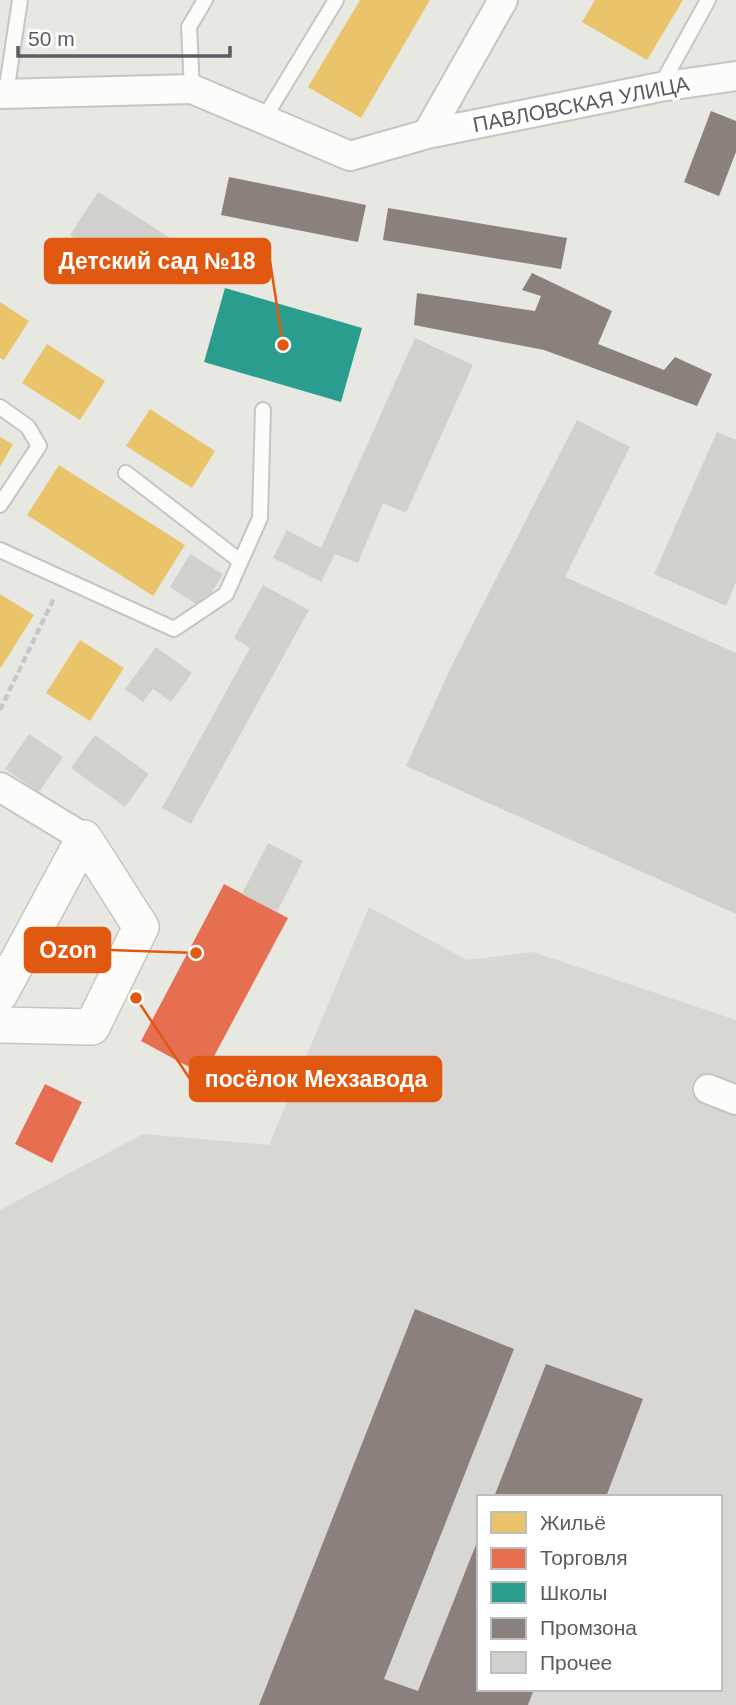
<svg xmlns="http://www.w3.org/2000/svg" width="736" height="1705" font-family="Helvetica,sans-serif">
<rect width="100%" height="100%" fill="#e8e8e3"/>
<path fill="#d8d7d3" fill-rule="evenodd" d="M369,907L467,960L533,952L736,1020V1705H0V1210L143,1134L269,1145ZM479,1497H720V1689H479Z"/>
<path fill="#e9c46a" d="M360,0H430L361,118L308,87Z
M595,0H683L647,60L582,22Z
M0,302L29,321L4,360L0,358Z
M47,344L105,381L80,420L22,383Z
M150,409L215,451L192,488L126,446Z
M0,437L13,444L0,467Z
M59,465L185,545L153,596L27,515Z
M0,594L34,615L0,669Z
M80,640L124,668L90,721L46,693Z"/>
<path fill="#e76f51" d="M224,884L288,918L204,1075L141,1041Z
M45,1084L82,1102L52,1163L15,1144Z"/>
<path fill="#2a9d8f" d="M225,288L362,328L341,402L204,362Z"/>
<path fill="#8a817c" d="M711,111L736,121V152L719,196L684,182Z
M229,177L366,205L358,242L221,215Z
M388,208L567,238L561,269L383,240Z
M532,273L612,311L598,344L664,370L675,357L712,374L697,406L544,350L414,325L417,293L535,311L541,296L522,290Z
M415,1309L514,1349L384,1679L418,1691L479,1537V1689H534L528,1705H259Z
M546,1364L643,1399L606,1497H494Z"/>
<path fill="#d0d0cd" d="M98,192L172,239L144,283L70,235Z
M415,338L473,365L406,513L383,503L358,563L335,554L321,582L273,558L287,530L321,548Z
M577,420L630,447L565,577L736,653V914L406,766L452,665Z
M717,432L736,440V582L726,606L654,574Z
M190,554L223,574L202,608L170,587Z
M263,585L309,610L191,824L162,808L250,648L234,638Z
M156,647L192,673L171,702L153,689L143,702L125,689Z
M29,734L63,757L39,792L5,769Z
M95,735L149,774L125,807L71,768Z
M268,843L303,861L277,912L242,894Z"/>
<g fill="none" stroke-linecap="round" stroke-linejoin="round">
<defs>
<path id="service" d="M660,87L708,0
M192,89L189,27L205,0
M6,93L20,0
M263,120L336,0
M0,407L28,427L39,446L0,505
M126,473L240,561
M0,550L174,629L226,594L260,518L263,410"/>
<path id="minor" d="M0,94L192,89L350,156L427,134L503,0
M427,134L660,87L736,76
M0,787L84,838
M708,1089L736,1100"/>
<path id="tertiary" d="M0,994L84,838L141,927L92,1027L0,1025"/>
</defs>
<use href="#service" stroke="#c5c5c4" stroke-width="18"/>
<use href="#minor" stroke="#c5c5c4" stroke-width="32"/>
<use href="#tertiary" stroke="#c5c5c4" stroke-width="38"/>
<path stroke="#c4c9c7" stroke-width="4.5" stroke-dasharray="7 3.5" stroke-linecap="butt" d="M0,710L54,598"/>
<use href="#service" stroke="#fcfcfb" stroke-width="14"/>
<use href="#minor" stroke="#fcfcfb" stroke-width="28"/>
<use href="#tertiary" stroke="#fcfcfb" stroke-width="35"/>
</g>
<g text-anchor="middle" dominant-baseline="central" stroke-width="7" stroke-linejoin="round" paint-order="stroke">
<g font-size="21" fill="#595c61" stroke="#fff">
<text transform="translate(581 104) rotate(-11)">ПАВЛОВСКАЯ УЛИЦА</text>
</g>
</g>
<path fill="none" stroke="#e15910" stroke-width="2.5" d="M283 345L270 261M196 953L110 950M136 998L190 1079"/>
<g fill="#e15910" stroke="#fff" stroke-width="2.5">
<circle cx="283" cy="345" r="7"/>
<circle cx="196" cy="953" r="7"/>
<circle cx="136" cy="998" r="7"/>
</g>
<g fill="#e15910" stroke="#e15910" stroke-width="2.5">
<rect x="45" y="239" width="225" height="44" rx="7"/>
<rect x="25" y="928" width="85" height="44" rx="7"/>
<rect x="190" y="1057" width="251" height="44" rx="7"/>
</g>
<g font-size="23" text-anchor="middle" font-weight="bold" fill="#fff">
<text x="157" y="269">Детский сад №18</text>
<text x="68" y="958">Ozon</text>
<text x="316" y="1087">посёлок Мехзавода</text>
</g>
<rect x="477" y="1495" width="245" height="196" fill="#ffffff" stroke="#bdbec0" stroke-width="2"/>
<rect x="491" y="1512" width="35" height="21" fill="#e9c46a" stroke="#bdbec0" stroke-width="2"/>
<text x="540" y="1530" font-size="21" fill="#595c61">Жильё</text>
<rect x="491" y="1548" width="35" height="21" fill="#e76f51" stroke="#bdbec0" stroke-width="2"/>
<text x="540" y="1565" font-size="21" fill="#595c61">Торговля</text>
<rect x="491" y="1582" width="35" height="21" fill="#2a9d8f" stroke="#bdbec0" stroke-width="2"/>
<text x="540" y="1600" font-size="21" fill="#595c61">Школы</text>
<rect x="491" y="1618" width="35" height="21" fill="#8a817c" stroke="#bdbec0" stroke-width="2"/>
<text x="540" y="1635" font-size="21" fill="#595c61">Промзона</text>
<rect x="491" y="1652" width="35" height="21" fill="#d0d0cd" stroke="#bdbec0" stroke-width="2"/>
<text x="540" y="1670" font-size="21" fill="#595c61">Прочее</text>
<path d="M18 46v10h212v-10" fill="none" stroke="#595c61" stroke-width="3.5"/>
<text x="28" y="46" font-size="21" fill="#595c61" stroke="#ffffff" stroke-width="5" paint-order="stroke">50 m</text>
</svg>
